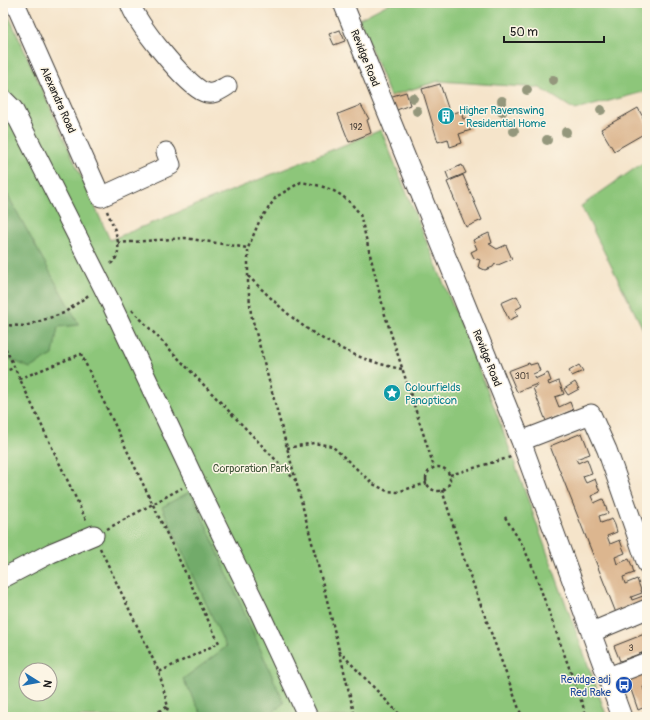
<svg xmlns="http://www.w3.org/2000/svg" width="650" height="720" font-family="Pangolin,sans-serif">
<rect width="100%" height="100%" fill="#fcf5e5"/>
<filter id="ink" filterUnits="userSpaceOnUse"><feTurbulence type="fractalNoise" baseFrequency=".025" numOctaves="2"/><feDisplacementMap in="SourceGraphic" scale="8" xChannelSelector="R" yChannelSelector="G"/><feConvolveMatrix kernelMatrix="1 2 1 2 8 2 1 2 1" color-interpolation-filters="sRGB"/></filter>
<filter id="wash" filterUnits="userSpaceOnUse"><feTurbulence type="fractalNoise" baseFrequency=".012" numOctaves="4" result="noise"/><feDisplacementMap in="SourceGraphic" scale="16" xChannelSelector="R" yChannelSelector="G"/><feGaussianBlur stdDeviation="0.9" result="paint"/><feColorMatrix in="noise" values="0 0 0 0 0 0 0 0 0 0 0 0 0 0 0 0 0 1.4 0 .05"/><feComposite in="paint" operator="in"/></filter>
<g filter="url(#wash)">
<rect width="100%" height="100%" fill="#f5e4ca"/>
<path fill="#8dc67a" stroke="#54714b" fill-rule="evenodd" d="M3,3L110,240L381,130L495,409L607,717H3ZM26,670H50V694H26Z
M390,3H647V91L575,110L540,88L454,82L439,81L390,96L359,19Z
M647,160V337L581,206Z"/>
<path fill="#72ab6a" stroke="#476443" d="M6,192L79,325L58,327L53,355L30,368L3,356V194Z
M191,491L284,703L267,717H203L183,679L226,647L162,507Z"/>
<g id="blocks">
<path fill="#dcb68f" d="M340,30L345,41L334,45L329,34Z
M440,84L450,114L461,111L463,119L467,118L471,130L459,134L462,143L450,147L448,139L438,142L422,89Z
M406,92L410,105L394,111L389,97Z
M361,105L369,119L367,120L371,133L349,142L338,114Z
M638,108L647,125V132L614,151L601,129Z
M462,165L466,173L449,180L446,172Z
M463,175L482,220L466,227L447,182Z
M489,233L492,243L489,244L497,249L506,245L512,259L498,265L495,264L493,267L485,270L478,267L480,260L474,258L471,252L477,249L473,240Z
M517,296L522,306L515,310L518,316L509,320L501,303Z
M529,363L530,365L537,363L540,371L533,374L535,379L548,373L551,381L548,382L549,385L559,381L564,394L555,397L559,407L570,402L573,410L546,421L533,388L538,386L537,384L517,392L508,371Z
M579,365L583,371L572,376L569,371Z
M575,382L579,389L568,395L564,389Z
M582,433L590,454L576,459L578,463L587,459L592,473L583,476L584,479L586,483L595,479L600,492L591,496L594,503L603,499L608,513L599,516L601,523L612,519L615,525L617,532L607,536L610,544L620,540L622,546L625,553L615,557L617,564L629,559L632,566L634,573L623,577L625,584L637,579L642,593L631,597L632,600L643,596L647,606L618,618L550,446Z
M647,633V651L620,661L614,646Z
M647,671V685L643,687L647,699V706L638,710L627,678Z"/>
</g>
</g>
<g filter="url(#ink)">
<use href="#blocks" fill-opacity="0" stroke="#3d3a36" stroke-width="1"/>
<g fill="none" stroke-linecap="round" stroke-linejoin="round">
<defs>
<path id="minor" d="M15,3L101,197L171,165L166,152
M130,3C135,22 186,85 204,92C212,96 220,90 227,86
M343,3L521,441L622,717
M3,99L13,109L110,301L195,481L258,609L308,717
M521,441L591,414L607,450L647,564
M3,578L51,553L94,535
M592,632L647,609
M608,677L647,662"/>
</defs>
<use href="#minor" stroke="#3d3a36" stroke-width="21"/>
<path stroke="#3d3a36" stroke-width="2.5" stroke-dasharray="3 3" stroke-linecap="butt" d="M107,211C113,226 128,253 109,265
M118,243L185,238L248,248
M248,276C266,293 283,311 302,325C330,346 368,363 402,369
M132,310L296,481L328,604L355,717
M3,325L25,326L64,313L90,294
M3,343L87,522
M3,372L14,368
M19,379L81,354L219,643L159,672
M287,448L314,443L332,446L373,484L387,491L397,492L427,483
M426 479a12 12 0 1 1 24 0a12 12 0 1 1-24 0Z
M450,475L511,457
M296,481L251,314L248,283V248L259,222L276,197L301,182C329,187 342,191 360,214L385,315L434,467
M442,490L464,559L522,717
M505,517L523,546L533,568L587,717
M107,529L182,488
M100,548L159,672L168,707L165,717
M339,651L402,717
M148,717L167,707"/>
<use href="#minor" stroke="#fff" stroke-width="19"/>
</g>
<g fill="#94977c">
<circle cx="553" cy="80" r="5"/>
<circle cx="527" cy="90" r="5"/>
<circle cx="413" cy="98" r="5"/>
<circle cx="502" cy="101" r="5"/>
<circle cx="601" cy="110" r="5"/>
<circle cx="417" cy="111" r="5"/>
<circle cx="502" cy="112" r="5"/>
<circle cx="514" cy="131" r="5"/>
<circle cx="566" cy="132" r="5"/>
<circle cx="547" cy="140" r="5"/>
</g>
</g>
<defs>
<symbol id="building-disc" viewBox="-11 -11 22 22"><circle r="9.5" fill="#0f9aa8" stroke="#fcf5e5"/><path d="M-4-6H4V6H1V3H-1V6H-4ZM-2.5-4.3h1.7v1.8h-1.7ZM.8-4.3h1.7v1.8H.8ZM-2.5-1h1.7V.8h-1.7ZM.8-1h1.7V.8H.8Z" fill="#fff"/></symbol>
<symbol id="sight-disc" viewBox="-11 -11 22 22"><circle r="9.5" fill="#0f9aa8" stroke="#fcf5e5"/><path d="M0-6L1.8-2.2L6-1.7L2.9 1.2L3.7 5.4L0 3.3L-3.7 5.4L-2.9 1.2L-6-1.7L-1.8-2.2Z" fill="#fff"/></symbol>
<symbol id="bus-disc" viewBox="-11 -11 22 22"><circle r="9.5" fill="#1a4fb4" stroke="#fcf5e5"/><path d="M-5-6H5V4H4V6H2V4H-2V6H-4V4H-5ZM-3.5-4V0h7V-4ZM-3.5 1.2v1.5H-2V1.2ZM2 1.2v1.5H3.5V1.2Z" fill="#fff"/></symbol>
</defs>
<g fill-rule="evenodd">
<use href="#building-disc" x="436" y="106" width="20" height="20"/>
<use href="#sight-disc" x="382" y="383" width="20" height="20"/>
<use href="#bus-disc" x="614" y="675" width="20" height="20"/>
</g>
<g text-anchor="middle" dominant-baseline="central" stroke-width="3" stroke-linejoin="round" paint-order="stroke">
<g font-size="9" fill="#4c4239">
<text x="356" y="127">192</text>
<text x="522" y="376">301</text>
<text x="631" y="648">3</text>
</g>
<g font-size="11" fill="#1c1c1c" stroke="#fcf5e5">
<text transform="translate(365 58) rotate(68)">Revidge Road</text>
<text transform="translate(58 100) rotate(66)">Alexandra Road</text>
<text transform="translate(487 358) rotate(68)">Revidge Road</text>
</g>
<g font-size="11" fill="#0d838f" stroke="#fcf5e5" text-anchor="start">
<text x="459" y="110">Higher Ravenswing<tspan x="459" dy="13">- Residential Home</tspan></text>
<text x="405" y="387">Colourfields<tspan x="405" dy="13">Panopticon</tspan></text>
</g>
<g font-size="11" fill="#44583d" stroke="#fcf5e5">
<text x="251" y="468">Corporation Park</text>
</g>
<g font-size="11" fill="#164399" stroke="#fcf5e5" text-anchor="end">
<text x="611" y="679">Revidge adj<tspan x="611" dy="13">Red Rake</tspan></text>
</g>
</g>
<rect width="650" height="720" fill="none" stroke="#fcf5e5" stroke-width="16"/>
<g transform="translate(38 682) rotate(101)"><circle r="19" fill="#fcf5e5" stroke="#a29e95"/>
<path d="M0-3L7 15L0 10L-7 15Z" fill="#1f6fb2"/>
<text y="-6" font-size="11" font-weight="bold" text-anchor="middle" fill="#1c1c1c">N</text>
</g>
<path d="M504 36v6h100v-6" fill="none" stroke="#1c1c1c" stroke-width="2"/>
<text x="510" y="36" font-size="12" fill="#1c1c1c" stroke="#fcf5e5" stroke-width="3" paint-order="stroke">50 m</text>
</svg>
